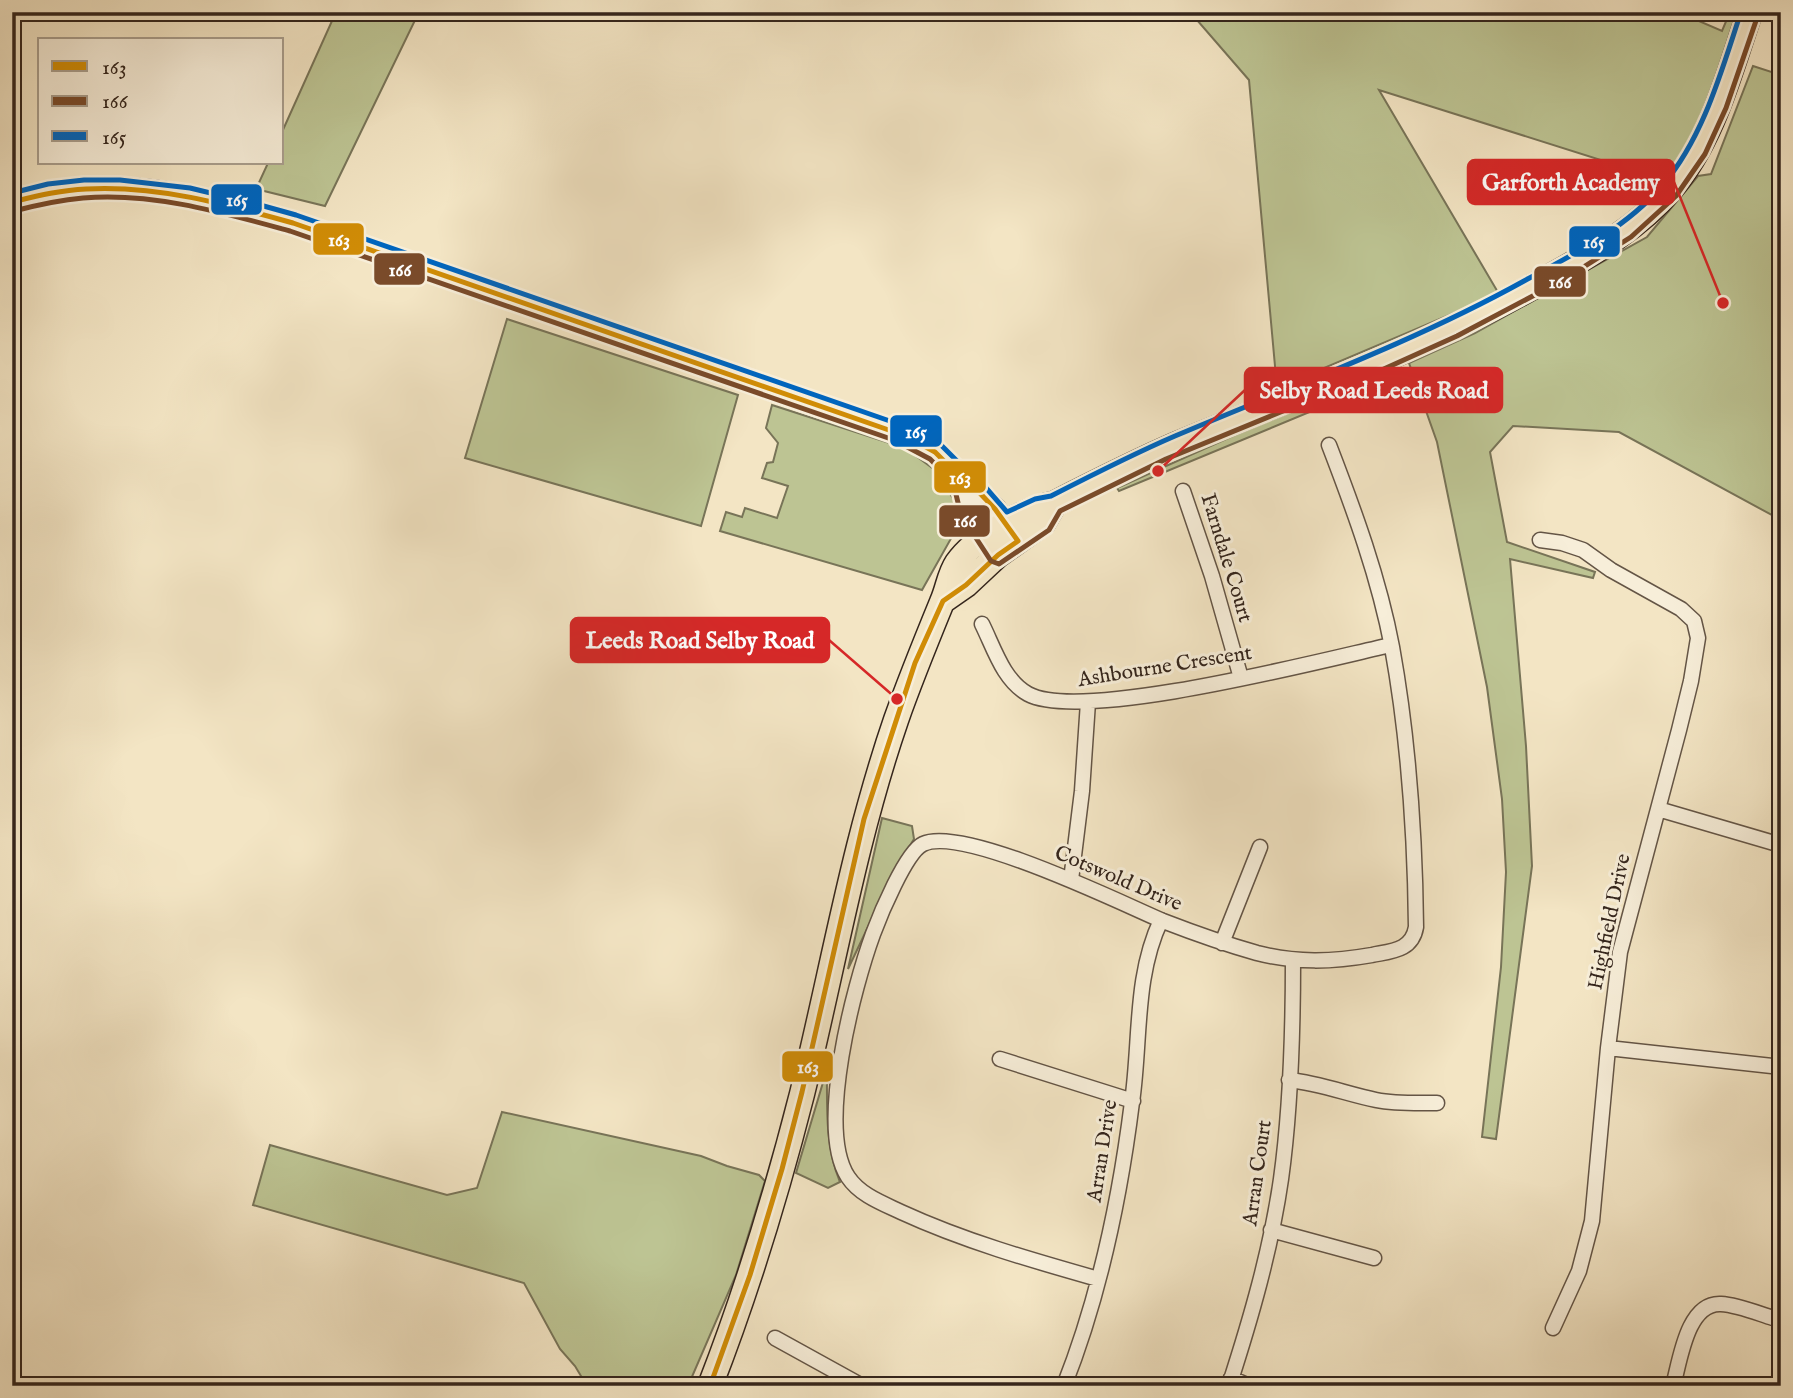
<svg xmlns="http://www.w3.org/2000/svg" width="1793" height="1398" font-family="'IM FELL English',serif">
<rect width="100%" height="100%" fill="#f3e5c4"/>
<filter id="stains"><feTurbulence type="fractalNoise" baseFrequency=".00286" numOctaves="4"/><feColorMatrix values="0 0 0 0 .2 0 0 0 0 .09 0 0 0 0 .02 0 0 0 .5 -.17"/></filter>
<radialGradient id="worn" r=".72"><stop offset=".6" stop-color="#630" stop-opacity="0"/><stop offset="1" stop-color="#630" stop-opacity=".3"/></radialGradient>
<path fill="#bdc493" stroke="#787458" stroke-width="2" d="M336,12H419L325,206L256,189L268,163H282V132Z
M1190,12H1678L1722,31L1730,12H1738L1712,91L1695,134L1664,180L1379,90L1499,294L1277,388L1249,80Z
M1753,66L1781,75V520L1619,432L1513,426L1490,452L1507,542L1595,572L1593,578L1510,559L1526,746L1532,866L1496,1139L1482,1137L1501,967L1506,872L1502,799L1487,687L1437,442L1409,363L1475,333L1647,237L1698,176L1711,174Z
M507,319L738,395L701,526L465,458Z
M1397,367L1399,375L1119,491L1117,488L1235,435Z
M772,405L905,448L935,470L954,500L956,523L953,535L922,590L720,531L726,512L742,517L745,508L777,518L788,486L762,478L767,463L773,462L778,443L766,428Z
M882,818L912,826L914,839L896,868L848,969Z
M827,1069C827,1108 825,1146 840,1182L828,1188L796,1173Z
M502,1112L701,1156L727,1166L759,1175L765,1181L736,1275L688,1386H587L575,1366L560,1349L524,1283L253,1205L270,1145L447,1195L477,1188Z"/>
<g fill="none" stroke-linecap="round" stroke-linejoin="round">
<defs>
<path id="minor" d="M1183,491L1212,576L1241,678
M1540,540L1562,543L1583,550L1611,570L1681,609L1694,621L1698,638L1691,681L1679,730L1620,952L1608,1048L1592,1221L1579,1271L1553,1328
M982,624C994,648 1003,680 1028,694C1082,723 1323,660 1391,645
M1658,809L1781,845
M1071,880L1082,791L1088,702
M1222,943L1260,847
M1608,1048L1781,1067
M1000,1059L1133,1101
M1289,1080C1319,1083 1347,1094 1376,1100C1396,1104 1417,1103 1437,1103
M1271,1230L1374,1258
M1098,1279C1031,1260 964,1241 901,1212C882,1203 860,1195 848,1177C816,1128 854,986 873,934C880,915 906,852 923,844C962,825 1121,903 1163,921C1194,933 1225,944 1257,953C1296,963 1332,962 1372,955C1391,951 1412,951 1416,927C1415,831 1409,741 1392,647C1379,578 1354,510 1329,445
M775,1338L862,1386
M1231,1378L1249,1386
M1064,1386C1100,1295 1120,1198 1132,1102C1141,1040 1134,977 1161,920
M1229,1386C1251,1318 1271,1249 1281,1179C1291,1107 1293,1033 1293,960
M1673,1386C1680,1361 1687,1302 1721,1304C1738,1305 1757,1313 1773,1318"/>
<path id="secondary" d="M12,202C112,172 197,196 293,223L906,436L935,452L961,478L974,487L995,509L1016,537
M961,478L969,511L994,548"/>
<path id="trunk" d="M943,601L966,585L998,555L1043,523L1054,504
M710,1386C747,1291 777,1192 802,1094C833,968 854,842 896,720C910,680 926,641 942,602C948,589 949,575 957,563C974,538 1025,509 1054,504C1095,483 1136,462 1178,444C1301,393 1426,348 1541,282C1587,256 1636,231 1670,190C1713,140 1729,73 1750,12"/>
</defs>
<use href="#minor" stroke="#645546" stroke-width="17"/>
<use href="#secondary" stroke="#34251c" stroke-width="24"/>
<use href="#trunk" stroke="#34251c" stroke-width="27"/>
<use href="#minor" stroke="#f7eed9" stroke-width="14"/>
<use href="#secondary" stroke="#f7eed9" stroke-width="21"/>
<use href="#trunk" stroke="#f3e5c4" stroke-width="24"/>
<defs>
<path id="bus-1" d="M12,202C37,196 61,190 86,189C157,185 225,204 293,223L906,436L935,452L961,478L974,487L995,509L1018,541L998,555L966,585L943,601L915,663L864,819L802,1092L782,1169L750,1275L710,1386"/>
<path id="bus-2" d="M14,211C37,205 60,200 83,198C153,192 224,213 290,231L894,440L930,459L953,482L961,515L991,561L999,564L1049,530L1060,511L1166,459L1366,377L1457,336L1563,280L1631,237L1676,196L1705,154L1726,108L1758,15"/>
<path id="bus-3" d="M12,193L48,184L84,180H120L190,188L260,205L296,215L910,428L941,445L967,471L980,481L1007,512L1035,499L1051,496C1092,475 1133,454 1175,436C1293,386 1412,343 1524,281C1573,255 1626,228 1663,185C1704,136 1721,72 1741,12"/>
</defs>
<use href="#bus-1" stroke="#f7eed9" stroke-width="10"/>
<use href="#bus-2" stroke="#f7eed9" stroke-width="10"/>
<use href="#bus-3" stroke="#f7eed9" stroke-width="10"/>
<use href="#bus-1" stroke="#d08c06" stroke-width="5"/>
<use href="#bus-2" stroke="#7a4b2a" stroke-width="5"/>
<use href="#bus-3" stroke="#0065bd" stroke-width="5"/>
</g>
<g text-anchor="middle" dominant-baseline="central" stroke-width="6" stroke-linejoin="round" paint-order="stroke">
<g font-size="21" fill="#34251c" stroke="#f7eed9">
<text transform="translate(1226 558) rotate(73)">Farndale Court</text>
<text transform="translate(1165 667) rotate(-9)">Ashbourne Crescent</text>
<text transform="translate(1118 879) rotate(23)">Cotswold Drive</text>
<text transform="translate(1610 922) rotate(-78)">Highfield Drive</text>
<text transform="translate(1103 1151) rotate(-81)">Arran Drive</text>
<text transform="translate(1258 1173) rotate(-82)">Arran Court</text>
</g>
</g>
<path fill="none" stroke="#d62828" stroke-width="2.5" d="M1723 303L1674 182M1158 471L1245 390M897 699L829 640"/>
<g fill="#d62828" stroke="#f7eed9" stroke-width="2.5">
<circle cx="1723" cy="303" r="7"/>
<circle cx="1158" cy="471" r="7"/>
<circle cx="897" cy="699" r="7"/>
</g>
<g fill="#d62828" stroke="#d62828" stroke-width="2.5">
<rect x="1468" y="160" width="206" height="44" rx="7"/>
<rect x="1245" y="368" width="257" height="44" rx="7"/>
<rect x="571" y="618" width="258" height="44" rx="7"/>
</g>
<g font-size="23" text-anchor="middle" font-weight="bold" fill="#fff">
<text x="1571" y="190">Garforth Academy</text>
<text x="1374" y="398">Selby Road Leeds Road</text>
<text x="700" y="648">Leeds Road Selby Road</text>
</g>
<g stroke="#f7eed9" stroke-width="2.5">
<rect x="210" y="183" width="53" height="33" rx="7" fill="#0065bd"/>
<rect x="312" y="222" width="53" height="34" rx="7" fill="#d08c06"/>
<rect x="1568" y="225" width="53" height="33" rx="7" fill="#0065bd"/>
<rect x="373" y="252" width="53" height="34" rx="7" fill="#7a4b2a"/>
<rect x="1533" y="265" width="54" height="33" rx="7" fill="#7a4b2a"/>
<rect x="889" y="414" width="54" height="34" rx="7" fill="#0065bd"/>
<rect x="933" y="460" width="54" height="34" rx="7" fill="#d08c06"/>
<rect x="938" y="504" width="53" height="34" rx="7" fill="#7a4b2a"/>
<rect x="781" y="1050" width="53" height="33" rx="7" fill="#d08c06"/>
</g>
<g font-size="19" text-anchor="middle" font-weight="bold" fill="#fff">
<text x="237" y="206">165</text>
<text x="339" y="246">163</text>
<text x="1594" y="248">165</text>
<text x="400" y="276">166</text>
<text x="1560" y="288">166</text>
<text x="916" y="438">165</text>
<text x="960" y="484">163</text>
<text x="965" y="527">166</text>
<text x="808" y="1073">163</text>
</g>
<rect width="1793" height="1398" fill="none" stroke="#f3e5c4" stroke-width="42"/>
<rect x="14" y="14" width="1765" height="1370" fill="none" stroke="#34251c" stroke-width="3.5"/>
<rect x="21" y="21" width="1751" height="1356" fill="none" stroke="#34251c" stroke-width="2"/>
<rect x="38" y="38" width="245" height="126" fill="#f7eed9" stroke="#a99e8d" stroke-width="2"/>
<rect x="52" y="61" width="35" height="10" fill="#d08c06" stroke="#a99e8d" stroke-width="2"/>
<text x="102" y="74" font-size="21" fill="#34251c">163</text>
<rect x="52" y="96" width="35" height="10" fill="#7a4b2a" stroke="#a99e8d" stroke-width="2"/>
<text x="102" y="108" font-size="21" fill="#34251c">166</text>
<rect x="52" y="131" width="35" height="10" fill="#0065bd" stroke="#a99e8d" stroke-width="2"/>
<text x="102" y="144" font-size="21" fill="#34251c">165</text>
<rect width="100%" height="100%" filter="url(#stains)"/>
<rect width="100%" height="100%" fill="url(#worn)"/>
</svg>
